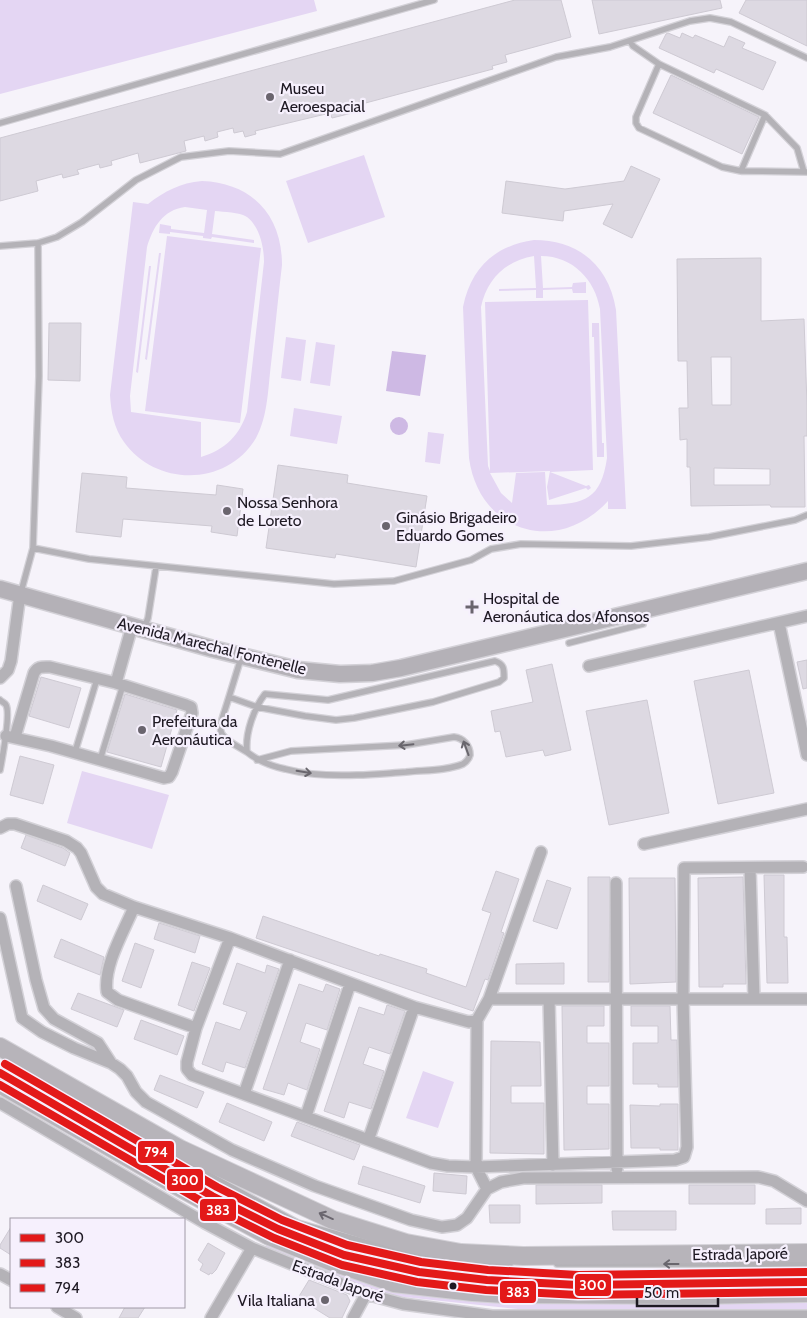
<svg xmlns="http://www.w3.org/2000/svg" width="807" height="1318" font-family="Cabin,sans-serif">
<rect width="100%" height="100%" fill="#f6f3fa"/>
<path fill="#e4d6f3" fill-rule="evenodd" d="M0,0H314L317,11L0,94Z
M364,155L385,217L308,243L286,181Z
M202,181C252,183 282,215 282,265C278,298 275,331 271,364C268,388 268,416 256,438C227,487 156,487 124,442C114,428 111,412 110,395L133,202L148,204C165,191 180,183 202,181ZM185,207L207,210L204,233L171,229V226L160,224L159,233L170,234V232L203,236V238L211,239L212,237L254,243V240L212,234L215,211C224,212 239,212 247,217C260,227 264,248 264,262L247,412C240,435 225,450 201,457V422L131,412L130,396L147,247C153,227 163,210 185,207Z
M167,236L261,248L240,423L145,411Z
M534,240C578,240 609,265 616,310L626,509H608V501C558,556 479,533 469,458L463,307C471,268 494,246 534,240ZM534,256L536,288L499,289V291L536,290V298H543V290L572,289L573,293H586V282L573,283L572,287L543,288L541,256C573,256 595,280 600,309L607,458C601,499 585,504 547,505L545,472L516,473L512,503L501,493L490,473L550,471L547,487L549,500L586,488L588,490L591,488L589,485L586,486L550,472L593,470L588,300L485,302L490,471L488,466L481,307C487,279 505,261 534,256Z
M159,253H161L147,360L145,359Z
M149,266H151L138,373L136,372Z
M592,323H599L602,443H604V457H597L594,337H592Z
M286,337L306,340L301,381L281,378Z
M316,342L335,345L330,386L310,383Z
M294,408L342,416L337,444L290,436Z
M428,432L444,434L440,464L425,462Z
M82,771L169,795L152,849L67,823Z
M423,1071L454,1082L438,1128L406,1118Z
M268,1242L381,1285L807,1300V1310L692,1314L518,1309L376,1294L264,1250Z"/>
<path fill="#ceb9e4" d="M392,351L426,355L420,396L386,391Z
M390 426a9 9 0 1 1 18 0a9 9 0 1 1-18 0Z"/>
<path fill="#ddd9e2" stroke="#cecad3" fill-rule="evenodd" d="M515,0H561L571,37L505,55L507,62L492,66L493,69L358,105L360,111L332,118L330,113L255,131L256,134L245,137L243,131L234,133L233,128L217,132L218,137L205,141L204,136L184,141L186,151L140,163L138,153L111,161L112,165L100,168L99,164L77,170L79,174L63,178L62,174L36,181L38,191L0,201V138Z
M592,0H720L722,8L599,34Z
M746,0H807V46L739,13Z
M668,33L680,38L682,33L693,38L695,35L724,47L729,36L745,43L742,48L776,62L763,90L716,69L714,73L659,48L666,34Z
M671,75L759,117L742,154L653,113Z
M631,166L660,179L632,238L603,224L613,204L564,211L563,221L502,213L506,181L565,189L624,181Z
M761,258V321L804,319L807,405V436H804L805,507H771L770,505L691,506L690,467H687V439L680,440L679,408H688L687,361H678L677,259ZM711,357H731V405H712ZM714,468L770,469V485H714Z
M49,323H81L80,381L48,380Z
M278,465L348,475L347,483L427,496L416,567L336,554L335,558L266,548Z
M82,473L127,477L126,488L216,495L217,485L243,489L237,536L211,532L212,526L123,519L121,537L76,532Z
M807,660V688L803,689L797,662Z
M552,664L571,750L545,756L543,750L506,757L500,731L495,732L491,711L533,702L526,670Z
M749,670L774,793L718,804L694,681Z
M41,677L81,688L69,728L29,716Z
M125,694L177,710L161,767L107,752Z
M647,700L669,813L609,825L586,711Z
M20,756L54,765L43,804L10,795Z
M26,835L63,848L70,853L65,866L21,848Z
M496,871L519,879L501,932L504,933L488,980L485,979L473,1011L256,938L263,916L379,956L380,954L427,969L426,973L466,987L491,913L482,910Z
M764,875H784V937H787L788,983H767Z
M588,877H610L609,982H588Z
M743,877L746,984H723V987H699L698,878Z
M629,878H675L676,982L630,984Z
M547,880L571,888L557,929L533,921Z
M43,885L88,904L81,920L37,901Z
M159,923L200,936L195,953L154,939Z
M61,939L104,957L100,975L54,957Z
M135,943L154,950L141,988L122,981Z
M192,962L210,968L194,1011L178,1005Z
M237,963L265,973L267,965L279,969L245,1068L226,1062L223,1072L202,1064L216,1022L240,1030L247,1012L223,1004Z
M564,963V984H516V964Z
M299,984L323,992L326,984L340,989L327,1030L306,1023L300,1042L320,1049L307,1090L288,1083L284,1095L263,1089Z
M78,993L124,1010L117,1027L71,1009Z
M387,1005L405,1011L390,1054L369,1047L363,1064L384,1071L371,1109L349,1102L344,1118L324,1111L359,1007L384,1015Z
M562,1006H604V1026H587V1043H609V1086H587V1104H609V1149L564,1150Z
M631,1006H670L671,1040H677L678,1087H658V1084H633V1043H658V1026H631Z
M141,1020L184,1036L177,1055L134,1039Z
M491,1041L540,1042L541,1086H511V1103H544V1154L490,1153Z
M160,1075L204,1092L197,1108L154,1090Z
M227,1103L272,1122L264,1141L219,1122Z
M660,1104H678V1150H660V1148H631L630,1105L660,1106Z
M297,1122L360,1145L354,1160L291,1136Z
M363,1166L425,1186L420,1203L358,1184Z
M434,1173L467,1176L466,1194L433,1191Z
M536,1185H602V1203L536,1204Z
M689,1185H755V1204H689Z
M489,1205H520V1223H490Z
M801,1208V1224H766V1209Z
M612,1211H676V1230H613Z
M11,1227V1255L0,1248V1245Z
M208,1243L225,1253L216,1270L212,1274L210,1273L209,1275L200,1270L203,1264L198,1260Z
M309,1280L347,1295L350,1301L342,1318H330L298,1298Z
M125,1307H145L138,1318H119Z"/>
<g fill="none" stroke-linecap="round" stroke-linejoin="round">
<defs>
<path id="lane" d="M630,41L633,46L659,64L765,115L797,148L804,172
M659,64L636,117V123L639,128L722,167L741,171L807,172
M0,123L434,0
M741,171L765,115
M38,243L39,376L33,548L89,559L334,584L394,581L471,560L491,549L521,544L631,546L709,537L795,520L807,515
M0,246L38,243L57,237L82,222L136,180L181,157L229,151L280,154L556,57L610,47L690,21L710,18L731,22L807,58
M21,592L33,548
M144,628L148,618L156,567
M569,643L643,624
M241,658L229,697L257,707L305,716L336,720L354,718L433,702L499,682L504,678C504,669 504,664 495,661L328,700L265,694C254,708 245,733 247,752C258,761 271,766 285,769C308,775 333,776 357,775C373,775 390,773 406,772C424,770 446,771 463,764C466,762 469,759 470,755C470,745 463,738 454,737L406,745L291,751L257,760
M229,697C218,734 212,732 247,752
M0,700C2,702 5,703 6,705C11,714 2,759 0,770
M75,752L97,679
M100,760L123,685
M0,1073L180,1177
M74,1099L137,1136L298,1223L365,1242L426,1256L443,1258
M229,1205L278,1229L344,1255L419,1272L487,1280L578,1285L807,1282
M472,1262L510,1264
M557,1264H807"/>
<path id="street" d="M779,623L807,755
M589,666L807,616
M0,678L8,670L11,661L20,594
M116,683L132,626
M6,736L51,746L164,778L169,777L172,772L192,713L191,707L186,705L116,683L50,667C42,667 38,666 34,673L15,737
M0,828L8,824H15L66,841L77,848L81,853L96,887L103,894L115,899L134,907L230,938L414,1007L469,1022L477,1020L489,999L541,852
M644,844L807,809
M750,868L754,999
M616,883L617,1169
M16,886L36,980L44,1008L54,1019L98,1043L111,1063
M134,907C124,931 103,966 107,992L118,1000L196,1028
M0,918L22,1018L42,1032L74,1048L111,1063L120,1069L127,1076L136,1092L146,1102L232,1150L315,1186L411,1220L442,1227L457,1225L467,1218L487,1189L501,1182L523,1178L758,1177L774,1181L807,1201
M230,938L196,1028L187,1062V1069L192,1075L431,1163L448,1166L476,1167L675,1160L684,1157L687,1147L683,998L684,868L803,867
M489,999H807
M549,999L553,1165
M477,1020L476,1167L487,1189
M244,1094L290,960
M0,1103L205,1223L252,1248L366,1294L403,1304L492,1316H807
M306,1116L350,984
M369,1138L414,1007
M0,1274L11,1280
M57,1307L76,1318
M211,1318L252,1248
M353,1318L366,1294"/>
<path id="secondary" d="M0,589L213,649L298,670L340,674L372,673L401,668L807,571"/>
<path id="primary" d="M0,1047L180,1149L333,1220L406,1243L461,1253L523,1256L807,1253
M0,1084L186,1191L269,1236L330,1261L394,1283L473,1292L504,1294L698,1295L807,1293"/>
</defs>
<use href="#lane" stroke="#d3d1d7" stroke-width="8"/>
<use href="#street" stroke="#d3d1d7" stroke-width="14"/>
<use href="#secondary" stroke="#d3d1d7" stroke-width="19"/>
<use href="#primary" stroke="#d3d1d7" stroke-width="20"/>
<use href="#lane" stroke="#b4b2b7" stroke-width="5.5"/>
<use href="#street" stroke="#b4b2b7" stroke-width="11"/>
<use href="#secondary" stroke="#b4b1b7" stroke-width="16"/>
<use href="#primary" stroke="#b7b4ba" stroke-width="18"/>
<defs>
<path id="bus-1" d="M0,1073L212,1196L278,1229L344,1255L419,1272L487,1280L578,1285L807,1282"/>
<path id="bus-2" d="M0,1085L208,1205L274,1238L342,1265L417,1282L486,1290L578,1295L807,1292"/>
<path id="bus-3" d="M5,1064L217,1187L282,1220L347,1245L421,1262L488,1270L578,1275L807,1272"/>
</defs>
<use href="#bus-1" stroke="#f6f0fd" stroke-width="11"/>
<use href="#bus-2" stroke="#f6f0fd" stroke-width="11"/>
<use href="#bus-3" stroke="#f6f0fd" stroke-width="11"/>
<use href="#bus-1" stroke="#e31919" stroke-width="8"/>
<use href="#bus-2" stroke="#e31919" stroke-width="8"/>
<use href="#bus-3" stroke="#e31919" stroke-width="8"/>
</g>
<defs><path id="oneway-shaft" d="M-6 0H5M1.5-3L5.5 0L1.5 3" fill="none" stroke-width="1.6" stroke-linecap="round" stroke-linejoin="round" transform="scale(1.25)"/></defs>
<g stroke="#69666d">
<use href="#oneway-shaft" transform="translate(406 745) rotate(174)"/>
<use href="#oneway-shaft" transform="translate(466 748) rotate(-110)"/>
<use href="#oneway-shaft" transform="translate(304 772) rotate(9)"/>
<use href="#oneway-shaft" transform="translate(671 1264) rotate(180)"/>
</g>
<use stroke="#6a666e" href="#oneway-shaft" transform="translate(326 1216) rotate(-156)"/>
<g fill="#6a656e" stroke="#f6f0fd" stroke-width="2">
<circle cx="270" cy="97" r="5"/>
<circle cx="227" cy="511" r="5"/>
<circle cx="386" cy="526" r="5"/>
<path d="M469.5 599.5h5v5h5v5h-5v5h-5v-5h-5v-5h5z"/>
<circle cx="142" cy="730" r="5"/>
<circle cx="325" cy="1300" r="5"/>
</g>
<circle fill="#1e1923" stroke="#f6f0fd" stroke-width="2" cx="453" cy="1286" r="4.5"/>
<g text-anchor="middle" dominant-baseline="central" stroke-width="4.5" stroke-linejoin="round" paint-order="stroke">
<g font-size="16" fill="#1e1923" stroke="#f6f0fd" text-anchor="start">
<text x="280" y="88">Museu<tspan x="280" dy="18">Aeroespacial</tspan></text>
<text x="237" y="502">Nossa Senhora<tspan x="237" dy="18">de Loreto</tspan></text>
<text x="396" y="517">Ginásio Brigadeiro<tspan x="396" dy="18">Eduardo Gomes</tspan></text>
<text x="483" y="598">Hospital de<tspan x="483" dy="18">Aeronáutica dos Afonsos</tspan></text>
<text x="152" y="721">Prefeitura da<tspan x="152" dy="18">Aeronáutica</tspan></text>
<text x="315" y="1300" text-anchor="end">Vila Italiana</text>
</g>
<g font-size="16" fill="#1e1923" stroke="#f6f0fd">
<text transform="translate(212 646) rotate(14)">Avenida Marechal Fontenelle</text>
<text transform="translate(740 1254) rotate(-1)">Estrada Japoré</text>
<text transform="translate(338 1281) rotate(20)">Estrada Japoré</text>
</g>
</g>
<g stroke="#f6f0fd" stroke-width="2">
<rect x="137" y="1140" width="38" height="24" rx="5" fill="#e31919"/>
<rect x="166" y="1168" width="38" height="24" rx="5" fill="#e31919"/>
<rect x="199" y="1198" width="38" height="24" rx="5" fill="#e31919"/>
<rect x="574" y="1273" width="38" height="24" rx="5" fill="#e31919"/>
<rect x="499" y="1280" width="38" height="24" rx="5" fill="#e31919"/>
</g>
<g font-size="14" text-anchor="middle" font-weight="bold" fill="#fff">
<text x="156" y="1157">794</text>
<text x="185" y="1185">300</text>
<text x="218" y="1215">383</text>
<text x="593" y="1290">300</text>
<text x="518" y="1297">383</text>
</g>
<rect x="10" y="1218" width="175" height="90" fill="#f6f0fd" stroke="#a09aa6"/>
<rect x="20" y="1234" width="25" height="8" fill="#e31919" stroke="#a09aa6"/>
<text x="55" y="1243" font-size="15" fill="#1e1923">300</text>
<rect x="20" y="1259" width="25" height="8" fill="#e31919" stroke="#a09aa6"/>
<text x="55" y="1268" font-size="15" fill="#1e1923">383</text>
<rect x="20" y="1284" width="25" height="8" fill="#e31919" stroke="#a09aa6"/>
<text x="55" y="1293" font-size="15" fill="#1e1923">794</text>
<path d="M637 1298v8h81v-8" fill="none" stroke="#1e1923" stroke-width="2.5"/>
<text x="644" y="1298" font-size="15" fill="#1e1923" stroke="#f6f0fd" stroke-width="4" paint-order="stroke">50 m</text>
</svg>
